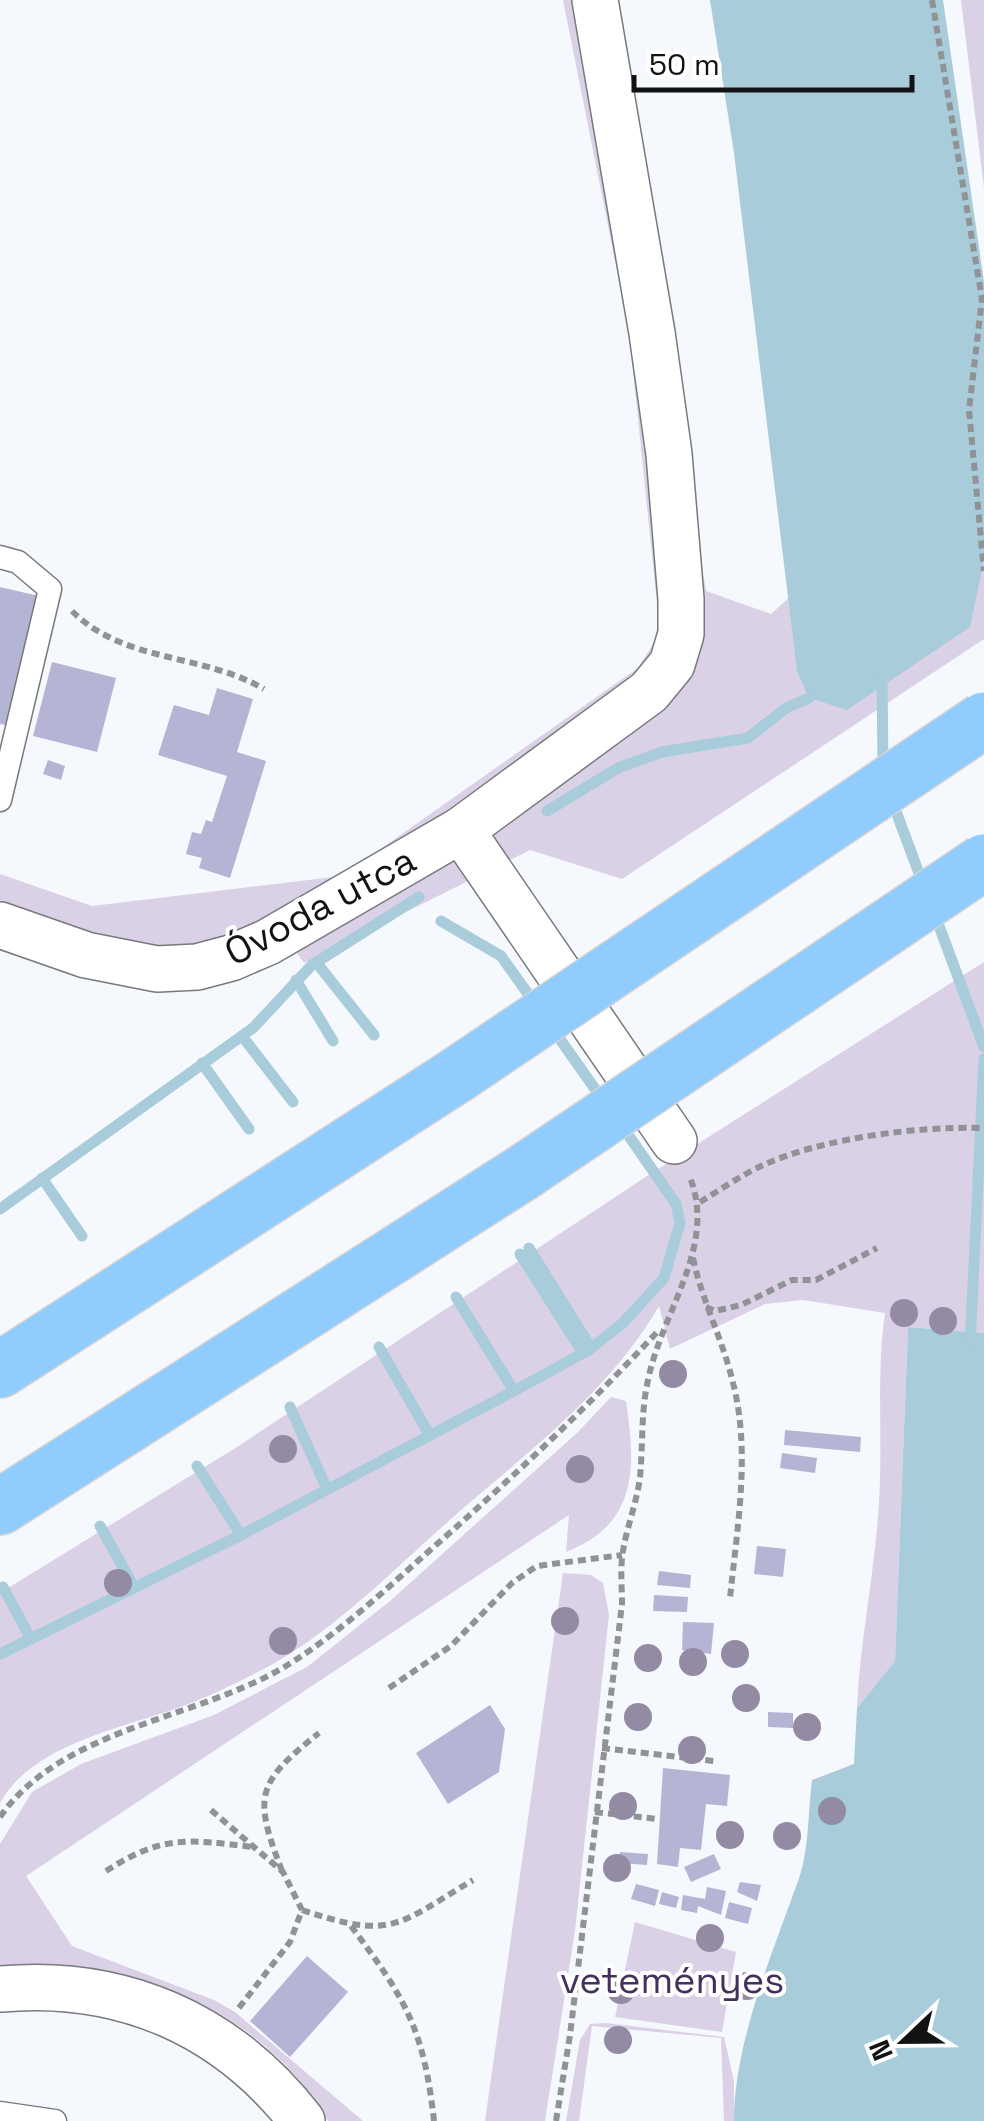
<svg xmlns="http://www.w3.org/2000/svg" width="984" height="2121" font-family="'Space Grotesk',sans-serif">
<rect width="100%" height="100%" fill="#f5f8fc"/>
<path fill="#dad1e7" d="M563,0H607L706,591L771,614L984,420V639L622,879L530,850L304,963L294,949L258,966L0,938V874L92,906L342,876L638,668L660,633L629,331Z
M961,0H984V188Z
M984,962V1333L908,1327L895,1661L857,1708C860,1639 875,1572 879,1503C883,1440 876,1376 885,1313L803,1300L765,1304L670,1349L659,1306C611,1389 532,1449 460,1511C399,1564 343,1624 273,1664C247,1678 219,1692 191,1703C131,1727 34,1741 0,1803V1593L237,1447L647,1176Z
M611,1397L626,1401C636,1468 638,1524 566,1552L569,1515L26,1876L72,1946L214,2000L235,2012L363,2121H328C261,2007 127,1955 0,1967V1844L32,1792L81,1764L214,1715L307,1667L390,1601L578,1432Z
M563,1573L591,1575L603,1583L609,1615L575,1931L545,2121H485Z
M635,1922L736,1952L722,2032L615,2017Z
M606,2023L724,2037L734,2081V2121H724L721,2038L592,2026L579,2121H566L580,2040L590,2024Z"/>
<path fill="#a9ccdb" d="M710,0H943L984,282V560L970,627L847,710L809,698L797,671L734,153Z
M908,1327L984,1333V2121H734C734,2043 772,1954 798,1881C809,1852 808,1812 812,1780L854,1764L857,1708L895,1661Z"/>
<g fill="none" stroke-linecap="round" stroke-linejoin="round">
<path stroke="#a9ccdb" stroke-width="11" d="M882,675L883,766
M891,798L923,884
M547,811L618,768L662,752L748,738L786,708L809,698
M935,915L984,1047
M441,921L501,956L536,1005
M316,962L374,1035
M296,980L333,1041
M552,1028L605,1103
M242,1036L293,1102
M202,1063L249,1129
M42,1178L82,1236
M0,1209L253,1028L312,965L419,897
M529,1248L591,1348
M520,1254L583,1353
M456,1297L514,1391
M970,1346L984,1059
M379,1347L429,1434
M290,1407L327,1489
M197,1466L241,1535
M100,1526L133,1585
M3,1587L31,1639
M0,1654L241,1535L514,1391L589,1350L623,1323L664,1278L680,1223L676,1204L622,1126"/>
</g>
<path fill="#b4b5d4" d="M0,587L39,596L10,726L0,724Z
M52,662L116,678L97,752L33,736Z
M217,688L253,699L237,752L266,761L230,878L199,868L202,858L186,854L192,832L201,834L206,820L212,822L227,776L158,755L174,705L209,715Z
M48,760L65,766L61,780L43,774Z
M785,1430L861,1437L860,1452L784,1445Z
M782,1453L817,1458L815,1473L780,1468Z
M757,1546L786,1549L783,1577L754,1574Z
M659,1571L691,1575L690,1588L657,1585Z
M654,1595L688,1597L687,1612L653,1611Z
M683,1622L714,1623L711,1654L682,1650Z
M490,1705L505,1729L499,1772L448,1804L416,1753Z
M768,1712L793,1713V1728L768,1727Z
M663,1768L730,1775L727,1806L706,1804L701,1850L680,1848L678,1867L657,1864Z
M620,1852L648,1854L647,1865L619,1863Z
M714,1854L721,1869L691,1882L684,1867Z
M740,1882L761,1885L757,1901L737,1892Z
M636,1884L659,1890L655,1906L631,1899Z
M707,1887L726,1891L721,1915L698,1906L697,1913L681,1910L683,1895L705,1899Z
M662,1892L679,1897L676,1908L659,1904Z
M729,1902L752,1908L748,1924L725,1918Z
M307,1956L348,1992L290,2057L250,2021Z"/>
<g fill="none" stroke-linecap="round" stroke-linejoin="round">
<defs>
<path id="service" d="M0,557L18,562L50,589L0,800
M0,2113L55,2121"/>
<path id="minor" d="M461,830L674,1141
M0,925L86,955L157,969L197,967L231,958L268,942L461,830L649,692L672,664L681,634V599L669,454L652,333L595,0
M0,1989C122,1978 227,2024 302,2121"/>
<path id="trunk" d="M0,1370L457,1075
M0,1507L524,1172"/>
</defs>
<use href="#service" stroke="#77797c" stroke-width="25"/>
<use href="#minor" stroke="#77797c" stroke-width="48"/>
<use href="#trunk" stroke="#d4d4d5" stroke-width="58"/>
<path stroke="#909295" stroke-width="6" stroke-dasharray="8 5" stroke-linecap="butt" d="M932,0L982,299L969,410L984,571
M72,611C124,663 202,653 264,689
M700,1202C720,1190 740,1176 761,1166C822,1138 917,1126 984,1128
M693,1258C702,1301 723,1340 733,1383C751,1452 737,1528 730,1598
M706,1307L715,1311L741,1305L792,1280H816L877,1248
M389,1688L451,1646L512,1583L537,1566L622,1555
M602,1748L714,1761
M211,1810L283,1872L302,1910L290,1942L238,2009
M595,1812L657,1819
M0,1817C63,1727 196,1720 286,1666C338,1634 383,1592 428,1552C509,1481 586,1409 659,1330
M106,1871C162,1835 188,1839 252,1847
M282,1871C253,1796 256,1783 319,1733
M302,1910C392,1940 396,1926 473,1880
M351,1926C406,1999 424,2030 434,2121
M556,2121L570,2035L622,1604C622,1587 620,1568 623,1551C627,1526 637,1502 640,1477C643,1446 641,1415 647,1385C660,1312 719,1247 689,1175"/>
<use href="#service" stroke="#fff" stroke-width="22"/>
<use href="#minor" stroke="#fff" stroke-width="45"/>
<use href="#trunk" stroke="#90ccfe" stroke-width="55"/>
<defs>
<path id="trunk-bridge" d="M457,1075L984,720
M524,1172L984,862"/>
</defs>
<use href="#trunk-bridge" stroke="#d4d4d5" stroke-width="58" stroke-linecap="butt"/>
<use href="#trunk-bridge" stroke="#90ccfe" stroke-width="55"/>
</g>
<g fill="#938ba3">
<circle cx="904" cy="1313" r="14"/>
<circle cx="943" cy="1321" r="14"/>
<circle cx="673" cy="1374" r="14"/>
<circle cx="283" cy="1449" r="14"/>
<circle cx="580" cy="1469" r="14"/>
<circle cx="118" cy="1583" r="14"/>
<circle cx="565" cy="1621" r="14"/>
<circle cx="283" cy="1641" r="14"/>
<circle cx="735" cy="1654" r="14"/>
<circle cx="648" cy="1658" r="14"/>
<circle cx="693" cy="1662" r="14"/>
<circle cx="746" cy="1698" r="14"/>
<circle cx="638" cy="1717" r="14"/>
<circle cx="807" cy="1727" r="14"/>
<circle cx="692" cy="1750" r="14"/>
<circle cx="623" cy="1806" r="14"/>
<circle cx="832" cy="1811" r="14"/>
<circle cx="730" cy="1835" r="14"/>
<circle cx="787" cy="1836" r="14"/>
<circle cx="617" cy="1868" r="14"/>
<circle cx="710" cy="1938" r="14"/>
<circle cx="747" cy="1986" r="14"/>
<circle cx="621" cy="1990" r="14"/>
<circle cx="618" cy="2040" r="14"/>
</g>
<g text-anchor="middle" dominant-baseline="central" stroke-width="8" stroke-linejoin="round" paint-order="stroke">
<g font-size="38" fill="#111213" stroke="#fff">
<text transform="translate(320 906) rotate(-28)">Óvoda utca</text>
</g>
<g font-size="38" fill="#43315b" stroke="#fff">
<text x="672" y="1980">veteményes</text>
</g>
</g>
<g transform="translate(904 2041) rotate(248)" stroke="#ffffff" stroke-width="8" paint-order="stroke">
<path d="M0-8L18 38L0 25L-18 38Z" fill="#111213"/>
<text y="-15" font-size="28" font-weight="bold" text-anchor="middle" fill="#111213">N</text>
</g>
<path d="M634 75v15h278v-15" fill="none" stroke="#111213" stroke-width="5"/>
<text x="649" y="75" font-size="30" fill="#111213" stroke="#ffffff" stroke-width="8" paint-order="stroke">50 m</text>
</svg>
